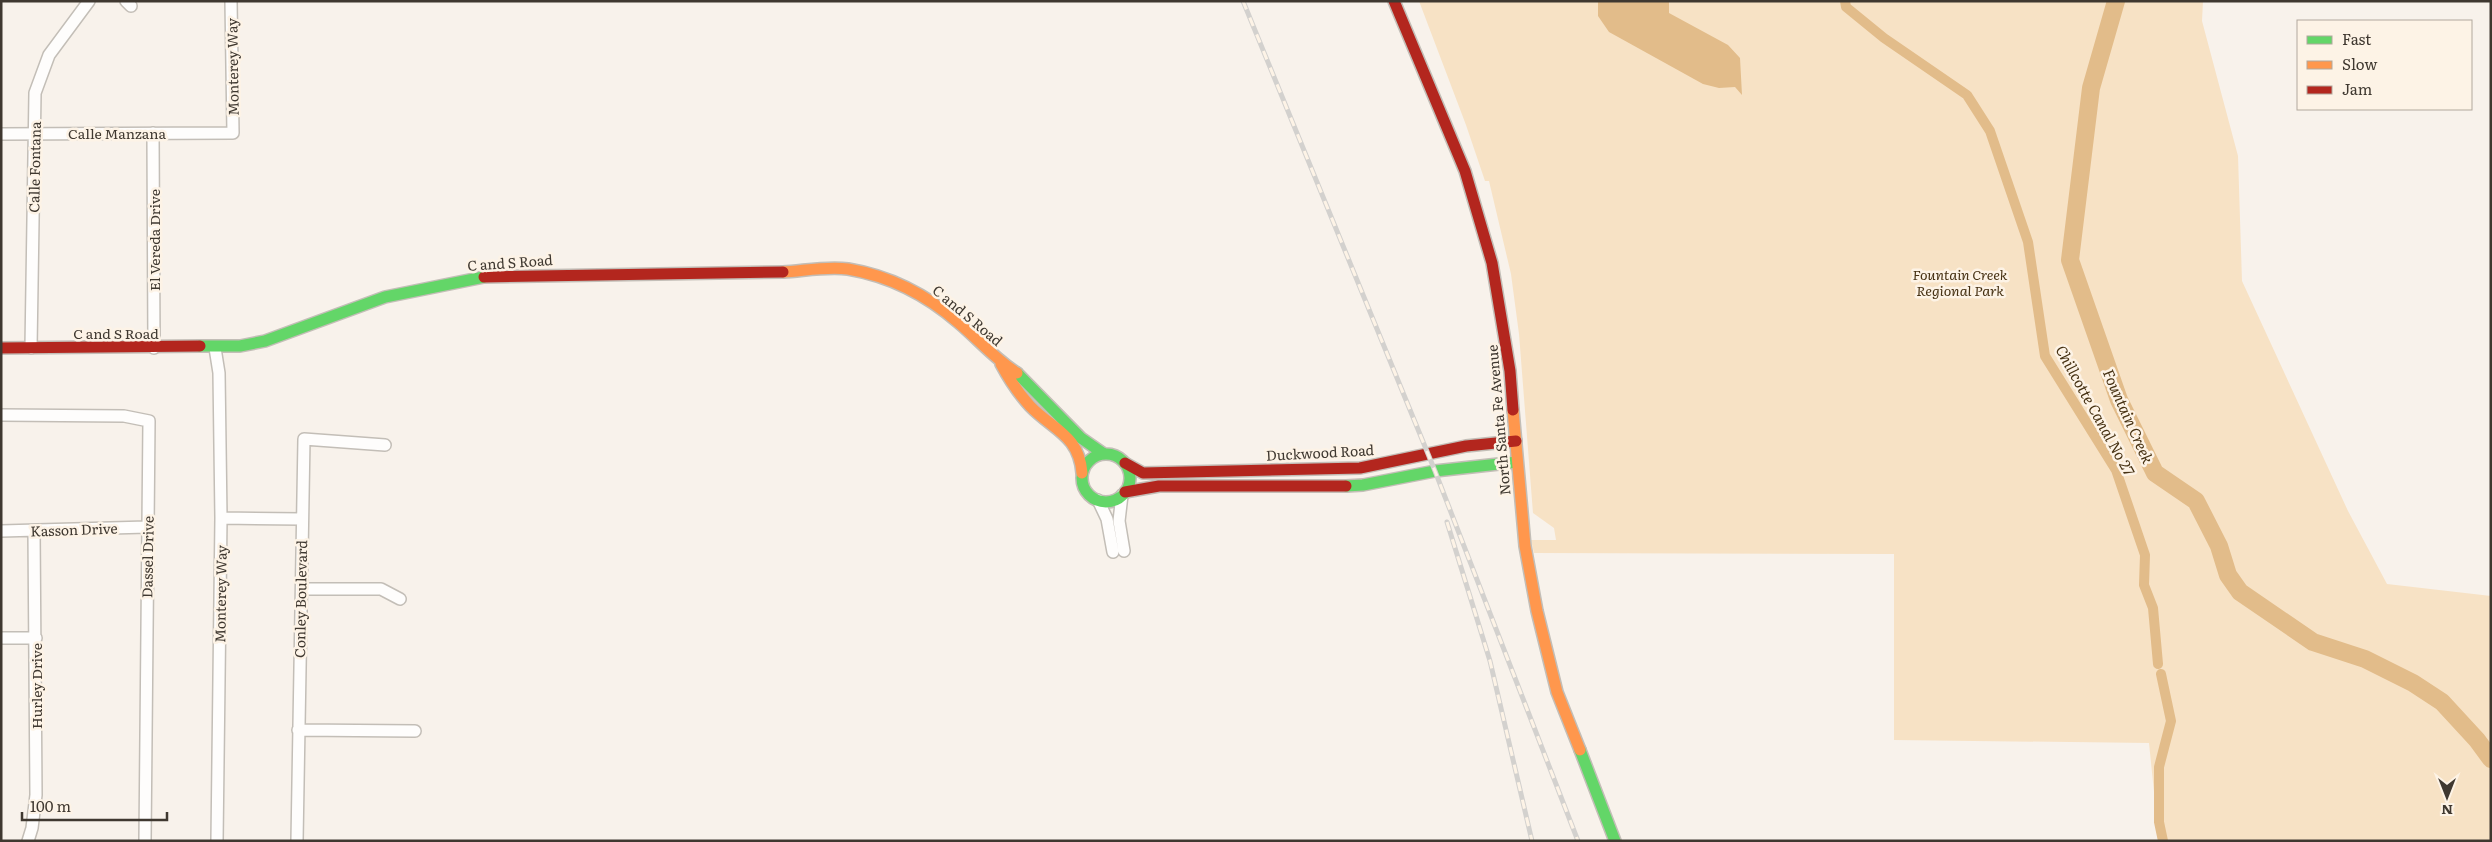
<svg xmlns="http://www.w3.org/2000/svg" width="2492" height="842" font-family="Literata,serif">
<rect width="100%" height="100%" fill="#f8f2eb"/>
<path fill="#f7e2c5" d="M1419,1H2203L2202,21L2238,156L2242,281L2348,511L2387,584L2491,596V841H2159L2149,743L1894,740V554L1534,553L1531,540H1556L1554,528L1533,513L1519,334L1511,274L1489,181H1485L1466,125Z"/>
<path fill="#e2bc8a" d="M1598,1H1669V13L1728,45L1740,58L1742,95L1735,87L1719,88L1703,84L1609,32L1598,16Z"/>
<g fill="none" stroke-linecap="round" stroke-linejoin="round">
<path stroke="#e2bc8a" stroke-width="10" d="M1845,1L1846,7L1884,38L1967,95L1990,131L2028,242L2045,356L2116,470L2145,555L2144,585L2153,608L2158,664
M2161,674L2171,721L2159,767V822L2163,841"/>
<path stroke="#e2bc8a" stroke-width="18" d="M2116,1L2091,88L2070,260L2119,400L2155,473L2196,501L2219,546L2228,575L2240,592L2313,642L2365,659L2413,683L2442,702L2477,740L2491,759"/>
<defs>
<path id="street" d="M126,1L131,6
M153,133L154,348
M1,134L233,133L231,1
M31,348L35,93L49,55L89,1
M215,348L219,373L221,518L217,841
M1,415L124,416L149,421L145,841
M1122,495L1119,521L1124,551
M1098,500L1107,519L1113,552
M221,518L301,519
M1,531L147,527
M302,589H381L400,599
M1,638H36
M298,730L415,731
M28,841L32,828L36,795L34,531
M297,841L304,439L385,445"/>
<path id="fast" d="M200,346H240L265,341L385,297L484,277
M1017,373L1081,438L1104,454
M1082 478a24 24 0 1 1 48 0a24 24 0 1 1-48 0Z
M1346,486L1363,485L1435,471L1517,462
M1580,750L1615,841"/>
<path id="slow" d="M783,272C803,271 827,266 848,269C890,276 927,295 959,323C979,340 995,359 1017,373
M1001,364C1009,379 1018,393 1030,406C1053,430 1079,435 1082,473
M1513,410L1525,546L1537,611L1557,692L1580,750"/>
<path id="jam" d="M1394,1L1465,171L1492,263L1510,371L1513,410
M484,277L783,272
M1,348L200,346
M1125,463L1143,473L1360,468L1466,446L1516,441
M1125,492L1159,486H1346"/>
</defs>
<use href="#street" stroke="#c3beb7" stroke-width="14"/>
<use href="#fast" stroke="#c3beb7" stroke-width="14"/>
<use href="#slow" stroke="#c3beb7" stroke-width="14"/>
<use href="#jam" stroke="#c3beb7" stroke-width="14"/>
<use href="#street" stroke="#fefdfc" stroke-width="11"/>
<use href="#fast" stroke="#63d668" stroke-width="11"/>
<use href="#slow" stroke="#ff974d" stroke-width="11"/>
<use href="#jam" stroke="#b3261e" stroke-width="11"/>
<defs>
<path id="rail" d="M1243,1L1435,471L1578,841
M1447,522L1490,661L1532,841"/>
</defs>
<use href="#rail" stroke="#d3d1ce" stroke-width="5"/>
<use href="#rail" stroke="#fdf3e6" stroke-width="3" stroke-dasharray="9" stroke-linecap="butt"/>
</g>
<g text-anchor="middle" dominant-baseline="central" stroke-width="5" stroke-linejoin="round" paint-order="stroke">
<g font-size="14" fill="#3f3830" stroke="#fdf3e6">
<text transform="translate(232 67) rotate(-91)">Monterey Way</text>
<text x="117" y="133">Calle Manzana</text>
<text transform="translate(34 167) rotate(-89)">Calle Fontana</text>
<text transform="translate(154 240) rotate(-90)">El Vereda Drive</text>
<text transform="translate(510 262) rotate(-4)">C and S Road</text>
<text transform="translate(968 315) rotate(40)">C and S Road</text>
<text x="116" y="333">C and S Road</text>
<text transform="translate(1498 420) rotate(-95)">North Santa Fe Avenue</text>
<text transform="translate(1320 452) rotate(-3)">Duckwood Road</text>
<text transform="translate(74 529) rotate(-2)">Kasson Drive</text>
<text transform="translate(147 557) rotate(-89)">Dassel Drive</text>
<text transform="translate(220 594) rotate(-89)">Monterey Way</text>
<text transform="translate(300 599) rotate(-89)">Conley Boulevard</text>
<text transform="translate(36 686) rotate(-90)">Hurley Drive</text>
</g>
<g font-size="14" font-style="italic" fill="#463113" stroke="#fdf3e6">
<text x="1960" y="274">Fountain Creek<tspan x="1960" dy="16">Regional Park</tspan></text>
</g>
<g font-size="15" font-style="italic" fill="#463112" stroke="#fdf3e6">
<text transform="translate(2096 410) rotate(61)">Chillcotte Canal No 27</text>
<text transform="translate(2129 416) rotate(66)">Fountain Creek</text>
</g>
</g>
<rect width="2492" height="842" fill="none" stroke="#3f3830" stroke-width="5"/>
<rect x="2297" y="20" width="175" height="90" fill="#fdf3e6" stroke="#b1a89d"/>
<rect x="2307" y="36" width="25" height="8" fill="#63d668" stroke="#b1a89d"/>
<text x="2342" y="45" font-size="15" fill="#3f3830">Fast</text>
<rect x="2307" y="61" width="25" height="8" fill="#ff974d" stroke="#b1a89d"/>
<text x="2342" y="70" font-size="15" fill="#3f3830">Slow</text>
<rect x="2307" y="86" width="25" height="8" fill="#b3261e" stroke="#b1a89d"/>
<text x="2342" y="95" font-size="15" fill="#3f3830">Jam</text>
<g transform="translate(2447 797) rotate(180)" stroke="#fdf3e6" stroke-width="4" paint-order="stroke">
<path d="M0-4L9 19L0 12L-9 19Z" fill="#3f3830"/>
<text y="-8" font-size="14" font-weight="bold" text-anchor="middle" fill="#3f3830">N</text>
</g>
<path d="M22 812v8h145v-8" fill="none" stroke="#3f3830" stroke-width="2.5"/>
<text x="30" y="812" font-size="15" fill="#3f3830" stroke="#fdf3e6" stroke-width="4" paint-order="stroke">100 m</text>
</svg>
